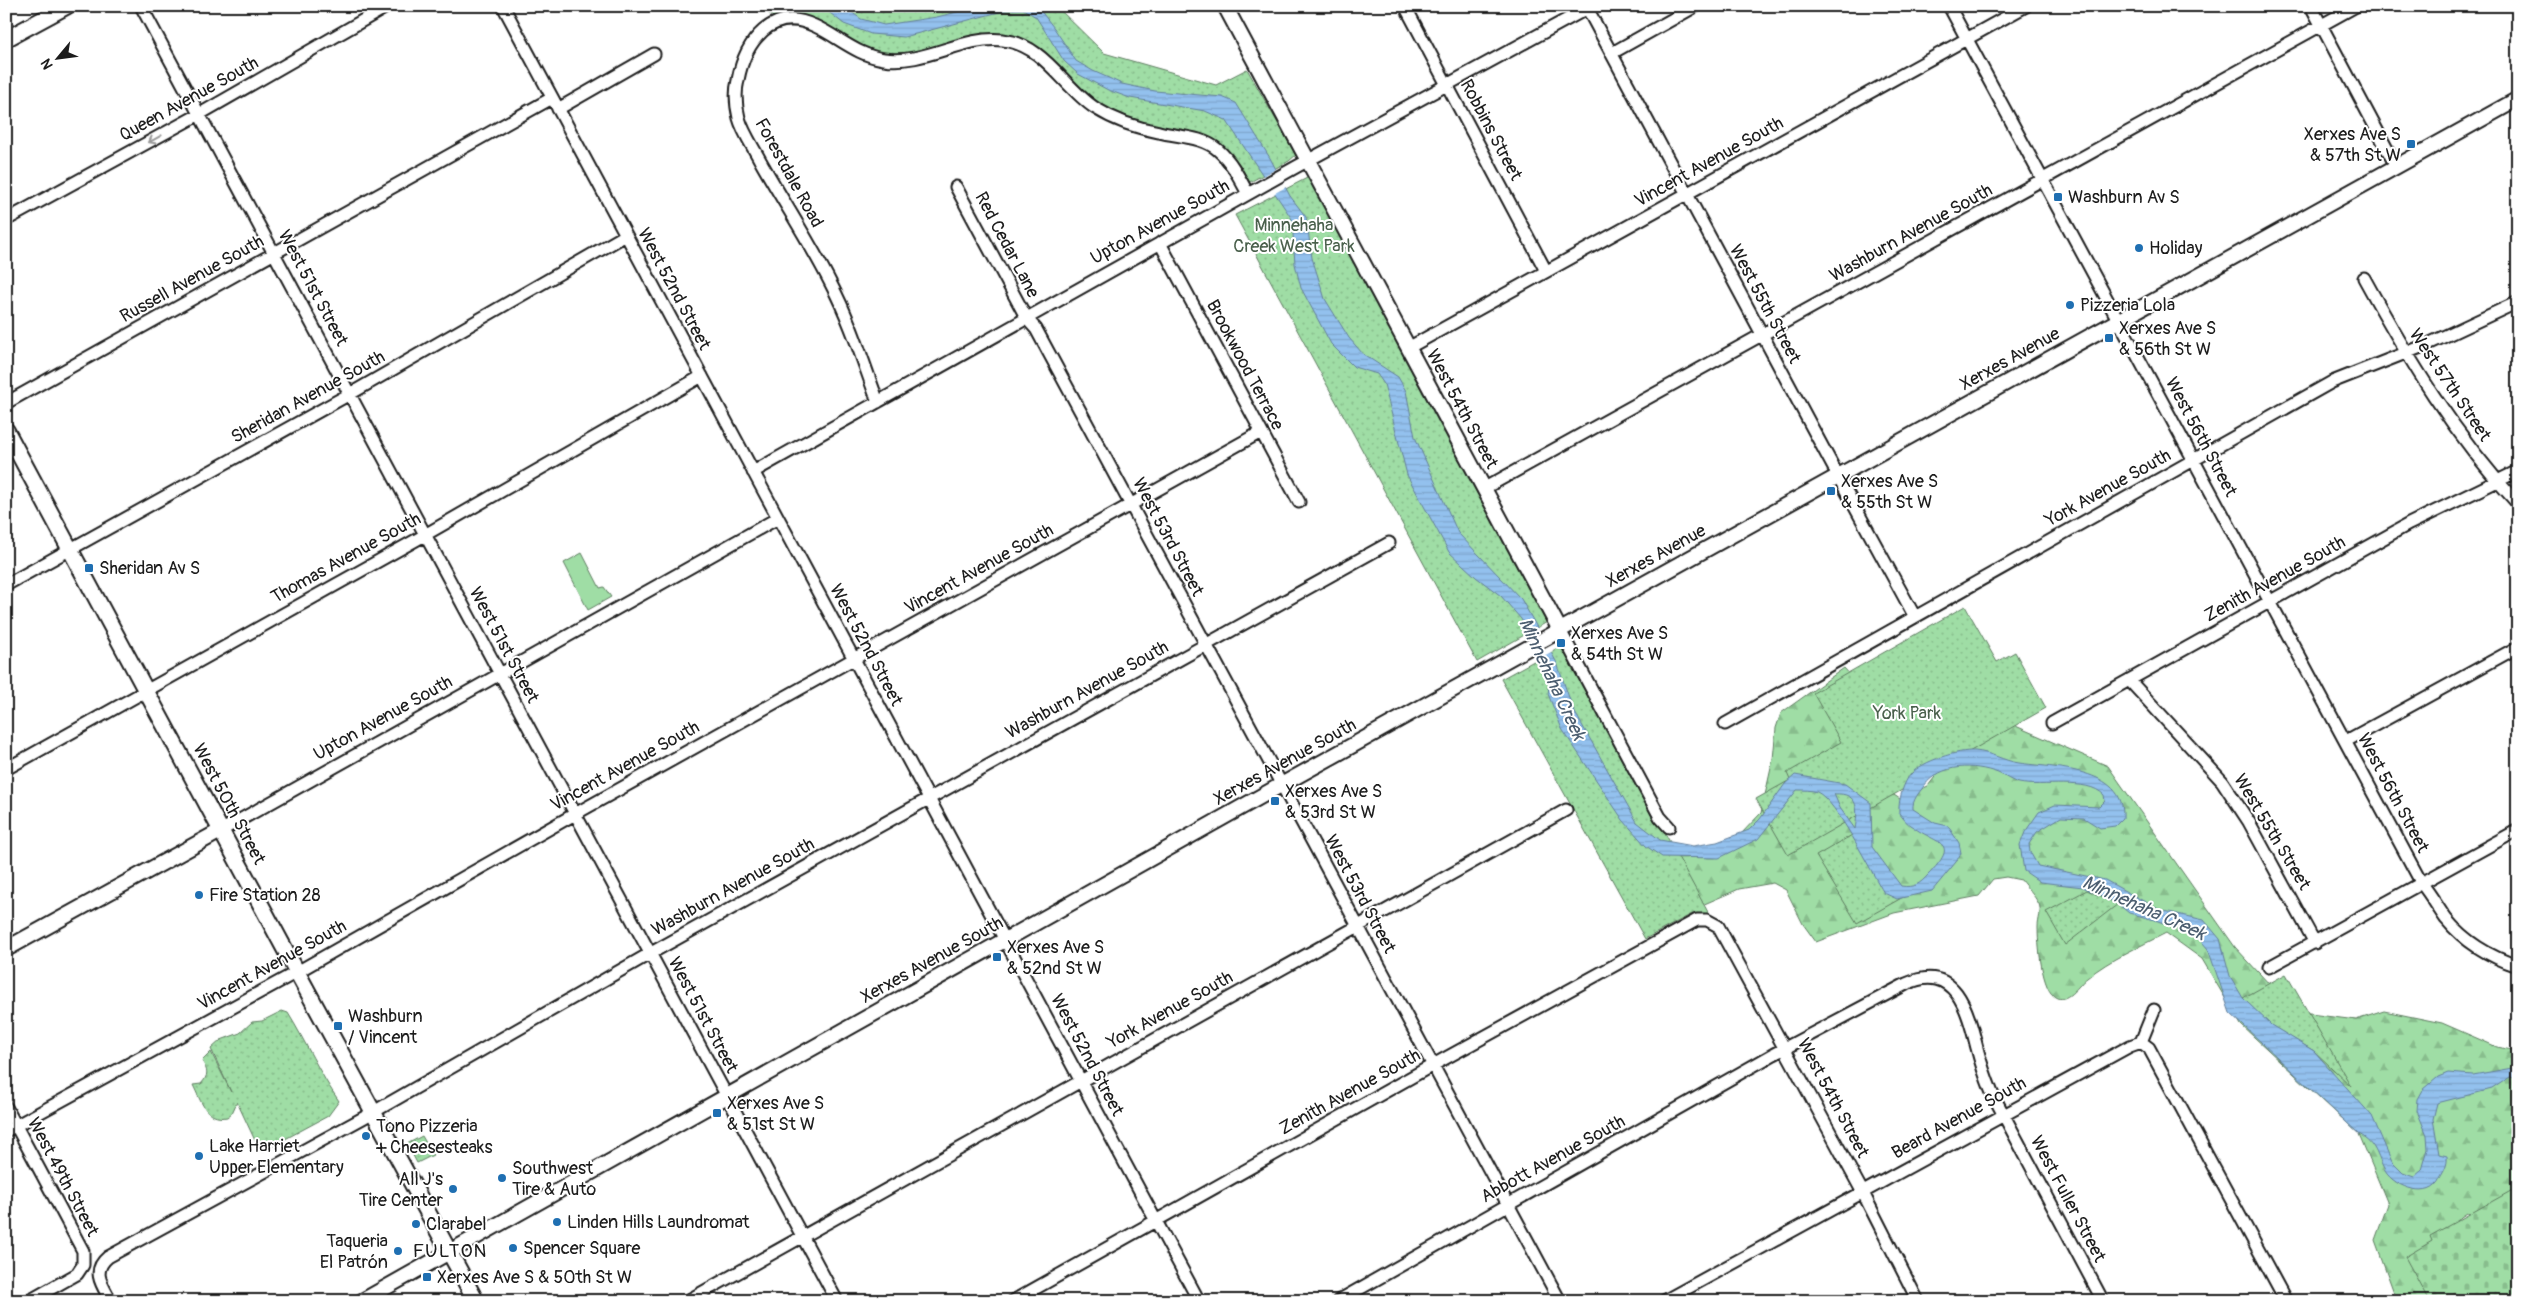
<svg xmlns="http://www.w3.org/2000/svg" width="2524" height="1307" font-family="Pangolin,sans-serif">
<defs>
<pattern id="forest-firs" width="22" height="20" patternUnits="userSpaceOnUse" patternTransform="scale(1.25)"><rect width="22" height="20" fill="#9fdda5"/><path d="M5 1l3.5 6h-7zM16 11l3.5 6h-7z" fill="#88bd8d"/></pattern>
<pattern id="cemetery-stones" width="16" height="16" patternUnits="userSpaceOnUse" patternTransform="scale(1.25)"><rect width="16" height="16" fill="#9fdda5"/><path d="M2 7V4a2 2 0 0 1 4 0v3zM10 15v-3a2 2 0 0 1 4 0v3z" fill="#88bd8d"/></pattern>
<pattern id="park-dots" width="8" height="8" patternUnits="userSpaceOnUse" patternTransform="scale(1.25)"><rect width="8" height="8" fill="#9fdda5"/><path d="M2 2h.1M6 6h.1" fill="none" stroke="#88bd8d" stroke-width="1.8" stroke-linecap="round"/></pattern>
<pattern id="water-rules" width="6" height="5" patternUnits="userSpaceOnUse" patternTransform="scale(1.25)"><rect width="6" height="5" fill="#93c1ee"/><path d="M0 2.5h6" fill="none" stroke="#7ea5cc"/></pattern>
</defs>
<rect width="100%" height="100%" fill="#fff"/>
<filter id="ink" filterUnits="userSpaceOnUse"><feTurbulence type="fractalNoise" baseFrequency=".02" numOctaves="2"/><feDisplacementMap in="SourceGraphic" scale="10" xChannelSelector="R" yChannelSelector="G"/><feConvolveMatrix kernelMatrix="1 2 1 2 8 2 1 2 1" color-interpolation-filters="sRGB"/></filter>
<g filter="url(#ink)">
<path fill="#9fdda5" stroke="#5e7c60" d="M582,553L600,588L604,587L611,597L588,610L564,563Z"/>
<path fill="url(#forest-firs)" stroke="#5e7c60" d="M1844,668L1853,678L1865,776L1900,799L1928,786L1971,730L1997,718L2108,766L2235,947L2295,1012L2356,1020L2384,1011L2442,1023L2497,1047L2518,1051V1210L2496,1221L2467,1213L2461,1217L2448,1233L2442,1301H2397L2375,1240L2388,1204L2359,1134L2241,1025L2202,959L2166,933C2139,947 2110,959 2087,978C2079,984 2069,1002 2057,998C2041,992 2038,942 2038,927C2038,919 2042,912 2039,904C2035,896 2026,887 2021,880L2006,877L1993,879L1979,896L1894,913L1816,942L1803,924L1786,890L1773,883L1739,889L1686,912L1662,857H1719L1761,813L1773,759L1776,728L1781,713Z"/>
<path fill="url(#cemetery-stones)" stroke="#5e7c60" d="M2518,1187V1301H2429L2405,1257L2432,1241L2430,1236Z"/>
<path fill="url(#park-dots)" stroke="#5e7c60" d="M758,6H926L935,9L945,6H1056L1104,53L1216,85L1247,69L1296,155L1289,161L1250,182L1216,149L1096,108L1050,63L1004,40L887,60L815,25L775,18Z
M1311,176L1549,621L1477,662L1235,215Z
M1965,606L1997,662L2015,652L2046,708L1788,855L1756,799L1790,780L1787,773L1841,742L1813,693Z
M1563,645L1709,914H1692L1645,939L1501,679Z
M1859,831L1905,896L1857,923L1816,856Z
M2087,890L2118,904L2065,945L2046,912Z
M2286,974L2351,1086L2314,1051L2271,1026L2243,998Z
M282,1011L288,1013C306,1042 319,1073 339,1101L328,1116L263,1151L259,1149L237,1102L232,1113L227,1117C206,1121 201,1101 193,1085L201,1084C209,1075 208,1071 202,1061L211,1052L231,1092L211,1049L221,1040L240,1033L252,1022L262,1021Z
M422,1136L433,1155L417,1163L407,1144Z"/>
<path fill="url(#water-rules)" stroke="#637f9a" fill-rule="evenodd" d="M821,6H843L861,19L884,25L937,17L981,6H1034L1040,10L1054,28L1076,61L1093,71L1122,84L1155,91L1222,97L1236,103L1270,158L1290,196L1306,217L1312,258L1325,299L1349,338L1363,354L1398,377L1406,391L1415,437L1458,533L1521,599L1557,663L1573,709L1637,822L1660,840L1693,846L1717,842L1749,830L1760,819L1785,784L1795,775L1845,784L1871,803L1872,847L1901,886C1914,888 1920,884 1928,875C1961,841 1938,845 1913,827C1907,824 1903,818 1899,813C1898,802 1903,782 1911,774C1922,761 1958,750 1975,751C1990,752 2004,761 2019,763C2052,768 2126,767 2123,818L2115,826L2100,828L2084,818L2061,817L2037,832L2029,844L2030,852L2038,866L2105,880L2160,910L2204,920L2220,939L2230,976L2243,998L2271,1025L2314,1051L2372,1116L2392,1162L2403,1173L2414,1177L2422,1170L2428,1149L2427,1135L2417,1111L2418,1099L2423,1090L2438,1077L2448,1073L2473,1075L2518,1067V1079L2510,1077L2492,1089L2437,1103L2433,1119L2439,1154L2447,1156C2448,1165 2444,1171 2440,1178C2431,1200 2395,1188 2385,1171C2376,1155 2377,1144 2359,1134L2230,1013L2208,949L2197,936L2158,921L2129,913L2118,904L2083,887L2040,882L2024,871L2020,845L2025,832L2039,812L2055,805L2099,807L2105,801L2104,795C2087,777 2042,788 2019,783C2011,781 2005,776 1998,773C1974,764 1941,763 1924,786C1919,793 1912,800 1913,809L1935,823L1948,826L1959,843L1961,853L1956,862L1932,891L1897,899L1884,893C1871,872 1837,801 1817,792C1811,790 1804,790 1797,790L1758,839L1719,858L1662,857L1646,846L1623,820L1562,729L1548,694L1550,680L1547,666L1521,619L1501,596L1476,577L1449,552L1407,475L1384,384L1377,374L1354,367L1331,344L1301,288L1295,264L1292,219L1226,120L1205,111L1130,98L1108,90L1078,74L1064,61L1036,17L1023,9L1007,10L904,37L871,34L844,24ZM1834,794C1860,792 1858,812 1855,829L1840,808Z"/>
<path fill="#fff" d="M1278,168L1288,186L1273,194L1261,177Z
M1539,627L1553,651L1540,658L1527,634Z"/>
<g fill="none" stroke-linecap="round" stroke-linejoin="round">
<defs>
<path id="minor" d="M141,6L837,1301
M503,6L1199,1301
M1405,6L1546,271
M1586,6L1844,487L1915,617
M1949,6L2422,884C2431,895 2438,908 2446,919C2465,942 2490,957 2518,966
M2311,6L2396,166
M1612,53L1696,6
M558,109L654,54
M956,187L1027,319L1036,329L1560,1301
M6,220L198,115L388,6
M1160,243L1299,502
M2364,278C2409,360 2454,435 2518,504
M1408,348L2026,6
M878,402C863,362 851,322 831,284C810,242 784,203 761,162C754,148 743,133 739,118C736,106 735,92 738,80C745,42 772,5 815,26C839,37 856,55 884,59C925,65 963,35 1003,40C1045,45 1063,87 1095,108C1114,120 1137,128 1159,132C1178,137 1202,136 1218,150C1232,162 1240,179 1248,194
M6,403L552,98
M753,472L1296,167L1588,8
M1483,489L2356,6
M6,585L357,390L626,235
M1561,632L1660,817L1669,827
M2129,680L2222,781L2249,822L2315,943
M2052,723L2409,524L2518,471
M1725,724L2332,382L2426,345L2518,302
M2346,741L2518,647
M6,769L416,540L702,376
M222,830L778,518
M2269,967L2518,830
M2141,1042L2149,1048L2286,1301
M2141,1042L2154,1010
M6,1107L83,1251V1265L77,1274L29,1301
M6,1131L297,972L575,814L1261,432
M111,1301C102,1285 91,1271 108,1257L363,1118L651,953L1389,543
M687,1301L1566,810
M1013,1301L1424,1070L1697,920H1707L1718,926L1862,1191L1918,1301
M1338,1301L1774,1054L1906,984C1956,961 1968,1012 1977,1048C1981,1064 1986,1078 1992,1093L2103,1301
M1664,1301L2130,1046L2141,1042"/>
<path id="tertiary" d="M1225,6L1561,632
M6,949L222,830
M362,1301L1290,780L2518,99"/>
<path id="secondary" d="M6,39L67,6
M6,430L297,972L476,1301"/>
</defs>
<use href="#minor" stroke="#1c1c1c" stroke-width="15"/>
<use href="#tertiary" stroke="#1c1c1c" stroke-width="18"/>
<use href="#secondary" stroke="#1c1c1c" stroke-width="19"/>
<use href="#minor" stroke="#fff" stroke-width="11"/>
<use href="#tertiary" stroke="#fff" stroke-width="14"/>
<use href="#secondary" stroke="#fff" stroke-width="15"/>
</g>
<defs><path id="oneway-shaft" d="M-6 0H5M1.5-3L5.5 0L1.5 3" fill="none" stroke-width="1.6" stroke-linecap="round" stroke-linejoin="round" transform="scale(1.25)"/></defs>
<use stroke="#999" href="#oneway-shaft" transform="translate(155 139) rotate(151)"/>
</g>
<g fill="#1f6fb2" stroke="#fff" stroke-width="2">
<rect x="2406" y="139" width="10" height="10" rx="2.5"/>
<rect x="2053" y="192" width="10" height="10" rx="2.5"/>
<circle cx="2139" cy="248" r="5"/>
<circle cx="2070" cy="305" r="5"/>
<rect x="2104" y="333" width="10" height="10" rx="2.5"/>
<rect x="1826" y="486" width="10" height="10" rx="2.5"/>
<rect x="84" y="563" width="10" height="10" rx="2.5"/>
<rect x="1556" y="638" width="10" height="10" rx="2.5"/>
<rect x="1270" y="796" width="10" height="10" rx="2.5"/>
<circle cx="199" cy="895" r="5"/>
<rect x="992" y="952" width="10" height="10" rx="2.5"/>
<rect x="333" y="1021" width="10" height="10" rx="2.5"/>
<rect x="712" y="1108" width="10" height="10" rx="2.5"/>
<circle cx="366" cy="1136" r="5"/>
<circle cx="199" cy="1156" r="5"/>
<circle cx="502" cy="1178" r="5"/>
<circle cx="453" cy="1189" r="5"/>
<circle cx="557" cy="1222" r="5"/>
<circle cx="416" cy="1224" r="5"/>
<circle cx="513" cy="1248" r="5"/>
<circle cx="398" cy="1251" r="5"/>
<rect x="422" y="1272" width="10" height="10" rx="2.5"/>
</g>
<g text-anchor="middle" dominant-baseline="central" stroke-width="4" stroke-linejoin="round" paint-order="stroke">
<g font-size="18" fill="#1c1c1c" stroke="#fff">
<text transform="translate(189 99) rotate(-29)">Queen Avenue South</text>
<text transform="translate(1491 130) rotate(62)">Robbins Street</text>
<text transform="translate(1709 162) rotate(-29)">Vincent Avenue South</text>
<text transform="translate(789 173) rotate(61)">Forestdale Road</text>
<text transform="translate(1160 222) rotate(-29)">Upton Avenue South</text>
<text transform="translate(1911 233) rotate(-29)">Washburn Avenue South</text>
<text transform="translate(1007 245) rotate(62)">Red Cedar Lane</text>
<text transform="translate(192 279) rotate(-29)">Russell Avenue South</text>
<text transform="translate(313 288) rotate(62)">West 51st Street</text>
<text transform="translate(674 289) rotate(62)">West 52nd Street</text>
<text transform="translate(1765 304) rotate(62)">West 55th Street</text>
<text transform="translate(2010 359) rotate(-29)">Xerxes Avenue</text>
<text transform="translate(1245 365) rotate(62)">Brookwood Terrace</text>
<text transform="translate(2450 385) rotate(56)">West 57th Street</text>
<text transform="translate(308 397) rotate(-29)">Sheridan Avenue South</text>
<text transform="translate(1462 409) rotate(62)">West 54th Street</text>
<text transform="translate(2201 437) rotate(62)">West 56th Street</text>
<text transform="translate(2108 488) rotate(-29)">York Avenue South</text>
<text transform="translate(1168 537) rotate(62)">West 53rd Street</text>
<text transform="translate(1656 556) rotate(-29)">Xerxes Avenue</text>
<text transform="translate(346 558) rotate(-29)">Thomas Avenue South</text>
<text transform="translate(979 569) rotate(-29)">Vincent Avenue South</text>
<text transform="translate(2275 579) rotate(-29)">Zenith Avenue South</text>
<text transform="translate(504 645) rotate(62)">West 51st Street</text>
<text transform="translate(866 645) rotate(62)">West 52nd Street</text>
<text transform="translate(1087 690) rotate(-29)">Washburn Avenue South</text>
<text transform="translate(383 718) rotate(-29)">Upton Avenue South</text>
<text transform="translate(1285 762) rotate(-29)">Xerxes Avenue South</text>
<text transform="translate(625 766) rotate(-29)">Vincent Avenue South</text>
<text transform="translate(2393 793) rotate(62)">West 56th Street</text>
<text transform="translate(229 804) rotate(62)">West 50th Street</text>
<text transform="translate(2272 832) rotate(59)">West 55th Street</text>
<text transform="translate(733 887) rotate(-29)">Washburn Avenue South</text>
<text transform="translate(1360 894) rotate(62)">West 53rd Street</text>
<text transform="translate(932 960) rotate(-29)">Xerxes Avenue South</text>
<text transform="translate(272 965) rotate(-29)">Vincent Avenue South</text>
<text transform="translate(1170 1010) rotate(-29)">York Avenue South</text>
<text transform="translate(703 1015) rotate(62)">West 51st Street</text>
<text transform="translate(1087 1055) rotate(62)">West 52nd Street</text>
<text transform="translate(1350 1092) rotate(-29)">Zenith Avenue South</text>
<text transform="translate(1833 1098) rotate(62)">West 54th Street</text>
<text transform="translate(1959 1118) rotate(-29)">Beard Avenue South</text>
<text transform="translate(1553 1159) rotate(-29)">Abbott Avenue South</text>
<text transform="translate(63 1177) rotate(62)">West 49th Street</text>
<text transform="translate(2068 1199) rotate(62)">West Fuller Street</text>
</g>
<g font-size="18" fill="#1c1c1c" stroke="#fff" text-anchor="start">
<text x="2401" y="134" text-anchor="end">Xerxes Ave S<tspan x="2401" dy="21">&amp; 57th St W</tspan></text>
<text x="2068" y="197">Washburn Av S</text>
<text x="2149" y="248">Holiday</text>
<text x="2080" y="305">Pizzeria Lola</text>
<text x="2119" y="328">Xerxes Ave S<tspan x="2119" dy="21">&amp; 56th St W</tspan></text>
<text x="1841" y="481">Xerxes Ave S<tspan x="1841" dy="21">&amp; 55th St W</tspan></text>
<text x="99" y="568">Sheridan Av S</text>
<text x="1571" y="633">Xerxes Ave S<tspan x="1571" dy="21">&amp; 54th St W</tspan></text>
<text x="1285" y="791">Xerxes Ave S<tspan x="1285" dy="21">&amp; 53rd St W</tspan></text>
<text x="209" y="895">Fire Station 28</text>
<text x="1007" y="947">Xerxes Ave S<tspan x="1007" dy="21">&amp; 52nd St W</tspan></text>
<text x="348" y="1016">Washburn<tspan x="348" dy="21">/ Vincent</tspan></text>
<text x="727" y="1103">Xerxes Ave S<tspan x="727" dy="21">&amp; 51st St W</tspan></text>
<text x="376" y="1126">Tono Pizzeria<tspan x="376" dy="21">+ Cheesesteaks</tspan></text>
<text x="209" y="1146">Lake Harriet<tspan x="209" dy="21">Upper Elementary</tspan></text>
<text x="512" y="1168">Southwest<tspan x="512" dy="21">Tire &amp; Auto</tspan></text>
<text x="443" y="1179" text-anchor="end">All J's<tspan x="443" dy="21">Tire Center</tspan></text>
<text x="567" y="1222">Linden Hills Laundromat</text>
<text x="426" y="1224">Clarabel</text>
<text x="388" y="1241" text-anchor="end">Taqueria<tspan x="388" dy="21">El Patrón</tspan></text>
<text x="523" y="1248">Spencer Square</text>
<text x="437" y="1277">Xerxes Ave S &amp; 50th St W</text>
</g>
<g font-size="18" fill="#4a604c" stroke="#fff">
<text x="1294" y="225">Minnehaha<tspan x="1294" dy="21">Creek West Park</tspan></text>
<text x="1907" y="713">York Park</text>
</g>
<g font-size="19" font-style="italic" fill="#4c5e70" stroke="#fff">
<text transform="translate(1552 679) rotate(65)">Minnehaha Creek</text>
<text transform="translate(2144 908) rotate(24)">Minnehaha Creek</text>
</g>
<g font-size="19" letter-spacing="1" fill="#1c1c1c" stroke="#fff">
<text x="450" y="1251">FULTON</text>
</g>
</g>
<rect width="2524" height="1307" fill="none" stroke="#fff" stroke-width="25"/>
<rect x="12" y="12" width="2499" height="1282" fill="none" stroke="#1c1c1c" stroke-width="2" filter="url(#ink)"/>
<g transform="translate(58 58) rotate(241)" stroke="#ffffff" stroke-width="4" paint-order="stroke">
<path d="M0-4L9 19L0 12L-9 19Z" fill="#1c1c1c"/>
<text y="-8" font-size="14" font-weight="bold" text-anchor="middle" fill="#1c1c1c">N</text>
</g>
</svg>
